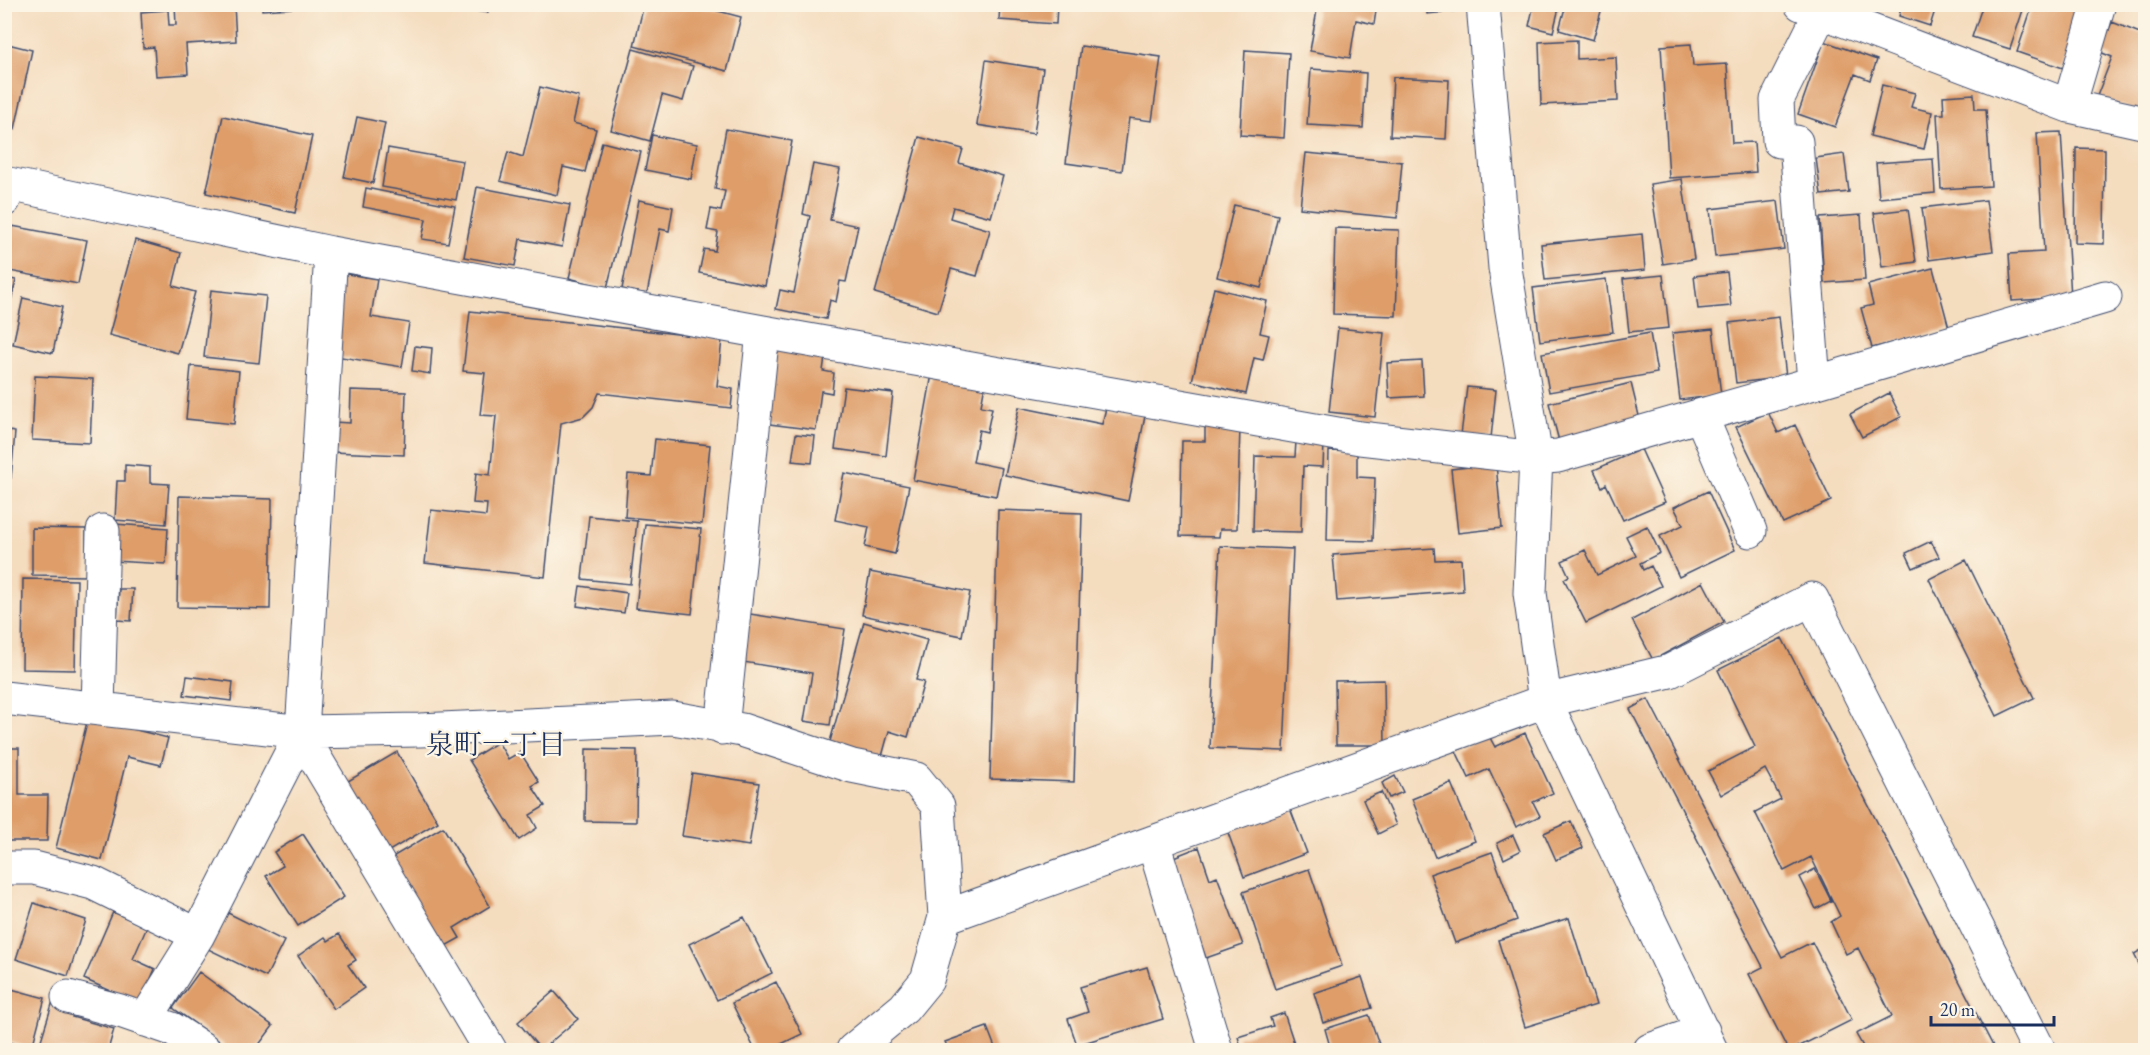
<svg xmlns="http://www.w3.org/2000/svg" width="2150" height="1055" font-family="'EB Garamond','Noto Serif JP',serif">
<rect width="100%" height="100%" fill="#fcf5e5"/>
<filter id="ink" filterUnits="userSpaceOnUse"><feTurbulence type="fractalNoise" baseFrequency=".0167" numOctaves="2"/><feDisplacementMap in="SourceGraphic" scale="12" xChannelSelector="R" yChannelSelector="G"/><feConvolveMatrix kernelMatrix="1 2 1 2 8 2 1 2 1" color-interpolation-filters="sRGB"/></filter>
<filter id="wash" filterUnits="userSpaceOnUse"><feTurbulence type="fractalNoise" baseFrequency=".008" numOctaves="4" result="noise"/><feDisplacementMap in="SourceGraphic" scale="24" xChannelSelector="R" yChannelSelector="G"/><feGaussianBlur stdDeviation="1.35" result="paint"/><feColorMatrix in="noise" values="0 0 0 0 0 0 0 0 0 0 0 0 0 0 0 0 0 1.4 0 .05"/><feComposite in="paint" operator="in"/></filter>
<g filter="url(#wash)">
<rect width="100%" height="100%" fill="#f4dcbe"/>
<g id="blocks">
<path fill="#de9d69" d="M175,4H234L236,41L186,44L188,74L156,76L154,47L143,48L141,12L168,10L169,25H176Z
M262,4H326V6L262,10Z
M428,4H489L488,13Z
M644,4H700L699,6L741,17L727,71L634,46Z
M1000,4H1057L1056,24L999,20Z
M1318,4H1377L1374,24L1356,20L1350,58L1310,51Z
M1426,4H1457V11L1427,14Z
M1534,4H1560L1553,32L1529,26Z
M1566,4H1603L1593,40L1559,30Z
M1902,4H1937L1930,26L1899,16Z
M1983,4H2025L2010,49L1972,37Z
M2033,4H2084L2063,68L2017,52Z
M2112,22L2145,35V115L2097,96L2112,57L2100,52Z
M1577,40V59L1616,57L1618,101L1541,105L1539,42Z
M1824,41L1877,60L1870,80L1855,74L1835,127L1798,114Z
M4,43L32,50L15,129L4,127Z
M1691,44L1693,66L1727,64L1732,143L1754,142L1756,172L1669,178L1661,46Z
M1081,46L1161,57L1152,121L1129,118L1122,171L1066,163Z
M633,49L693,66L683,101L662,95L650,141L611,130Z
M1245,50L1289,53L1284,138L1240,135Z
M986,60L1043,69L1034,134L977,125Z
M1311,69L1366,73L1363,128L1307,125Z
M1393,77L1449,80L1446,139L1390,136Z
M1882,85L1915,93L1911,107L1932,112L1924,149L1870,136Z
M540,87L579,97L573,123L596,129L585,172L563,167L557,195L500,181L508,152L523,157Z
M1974,94L1975,109H1986L1991,186L1941,189L1937,114H1944L1943,96Z
M223,116L312,136L295,213L206,193Z
M357,117L385,123L373,183L344,177Z
M726,129L792,141L765,286L699,273L704,249L715,251L718,232L707,230L711,209L721,211L725,191L715,189Z
M2061,132L2071,297L2012,301L2009,254L2044,252L2037,133Z
M652,135L697,144L691,179L645,170Z
M919,137L963,149L959,163L1003,176L991,217L953,207L950,218L990,230L977,276L951,269L938,312L875,293Z
M602,142L641,152L607,288L569,278Z
M388,148L463,161L456,200L382,187Z
M2076,148L2105,149L2104,244L2075,243Z
M1306,153L1402,162L1397,218L1300,208Z
M1844,154L1849,192L1821,195L1816,158Z
M1933,159L1935,193L1879,198L1876,163Z
M813,164L840,169L830,220L858,226L846,282L840,281L836,302L830,300L826,319L776,309L780,290L794,293L810,216L803,214Z
M1682,179L1694,259L1663,264L1650,184Z
M477,187L570,205L562,247L520,239L515,266L464,257Z
M366,188L455,206L448,243L422,239L426,219L363,207Z
M639,200L673,207L669,231L660,229L647,294L622,289Z
M1986,200L1993,251L1929,260L1922,208Z
M1778,201L1784,249L1715,257L1710,209Z
M1234,205L1278,215L1261,288L1217,277Z
M1908,209L1916,262L1882,267L1874,213Z
M1861,215L1865,280L1824,283L1820,218Z
M12,226L87,240L78,284L4,270Z
M1335,228L1399,230L1396,316L1333,314Z
M1642,234L1645,270L1545,280L1541,244Z
M135,240L181,253L173,286L195,292L178,353L109,335Z
M1933,268L1949,328L1872,348L1861,308L1873,305L1868,285Z
M1727,272L1731,306L1698,309L1694,276Z
M341,273L377,279L371,317L409,323L402,367L329,355Z
M1663,275L1669,328L1629,332L1623,279Z
M5,278L16,280L5,325Z
M1606,279L1613,332L1540,341L1533,288Z
M1214,288L1267,301L1260,333L1269,335L1263,360L1254,358L1246,394L1192,381Z
M211,290L266,296L259,363L204,357Z
M23,298L62,307L53,353L13,344Z
M470,311L722,339L717,386L733,389L731,408L599,393L593,407L583,417L561,423L545,577L425,563L431,510L486,516L487,504L473,503L476,473L490,475L496,416L480,415L485,373L463,371Z
M1779,317L1786,377L1736,383L1729,323Z
M1338,328L1384,333L1375,417L1329,412Z
M1713,329L1721,395L1680,400L1672,333Z
M1650,333L1657,373L1549,392L1542,353Z
M415,346L432,348L430,374L412,371Z
M772,350L825,357L823,371L834,373L832,393L821,391L816,430L762,423Z
M1422,361L1424,396L1389,398L1387,363Z
M191,366L239,371L234,424L186,419Z
M932,374L985,384L981,406L992,408L987,432L979,430L973,462L1002,468L996,496L913,480Z
M35,376L93,379L90,443L32,440Z
M1631,383L1641,424L1560,445L1549,403Z
M844,387L893,393L886,456L835,449Z
M1467,387L1496,390L1491,438L1461,435Z
M351,390L406,392L404,455L332,452L333,422L350,423Z
M1889,393L1901,417L1862,437L1850,414Z
M1019,407L1102,424L1106,408L1145,416L1128,501L1005,475Z
M1768,412L1778,433L1795,425L1831,501L1783,523L1736,427Z
M1205,426H1240L1237,529H1220L1219,537L1180,536L1182,441H1205Z
M4,430L15,432L11,478L4,477Z
M796,434L815,436L812,463L792,461Z
M655,439L710,445L702,524L625,517L628,474L651,476Z
M1296,441L1324,442L1323,467L1303,466L1301,532L1253,531L1255,456L1295,457Z
M1641,449L1665,502L1623,520L1606,484L1602,487L1594,470Z
M1329,451L1357,452V477L1375,478L1373,541L1327,540Z
M1496,464L1502,528L1458,533L1451,469Z
M125,465L150,467V483L169,484L166,524L115,520L117,481H125Z
M844,473L909,486L895,554L865,547L869,527L835,520Z
M1708,491L1735,550L1679,577L1660,536L1683,525L1674,507Z
M179,496L272,499L270,609L177,607Z
M998,510L1082,513L1074,782L990,779Z
M589,516L637,521L630,584L582,579Z
M115,524L168,528L166,564L113,561Z
M645,524L701,529L692,614L636,608Z
M1647,526L1660,553L1640,563L1643,570L1651,566L1661,586L1586,623L1564,579L1569,576L1562,561L1585,550L1597,575L1636,556L1626,536Z
M32,528L86,529V576L32,575Z
M1931,541L1939,557L1913,568L1906,553Z
M1220,546L1293,549L1284,751L1210,748Z
M1434,548L1435,560L1461,559L1463,591L1337,601L1333,555Z
M1966,560L2034,698L1997,716L1929,579Z
M870,572L970,592L962,636L862,615Z
M23,579L77,580L75,670L22,669Z
M1703,582L1724,622L1653,660L1632,620Z
M580,586L627,593L624,613L577,606Z
M119,589H133L131,621L117,620Z
M750,614L845,629L830,725L804,721L812,673L743,662Z
M864,622L927,640L916,680L924,682L908,737L889,731L881,760L829,745Z
M1782,638L1995,1050H1865L1856,1034L1892,1016L1858,948L1846,954L1831,922L1840,916L1811,857L1784,871L1755,812L1781,799L1765,769L1721,795L1708,771L1755,747L1718,670Z
M187,676L233,682L231,701L184,695Z
M1384,680L1385,745H1336L1335,681Z
M1648,699L1782,957L1812,942L1852,1020L1792,1050H1788L1749,974L1763,967L1630,709Z
M88,718L168,738L161,765L127,757L102,860L56,848Z
M1525,733L1553,793L1533,802L1540,816L1516,827L1489,769L1469,778L1456,751L1489,736L1495,747Z
M498,742L508,759L520,752L539,782L532,786L545,806L530,815L537,828L519,840L469,760Z
M4,748H19V795H48L47,841H4Z
M586,749L637,750L636,822L585,821Z
M397,752L438,822L384,854L343,784Z
M692,773L759,783L749,846L682,836Z
M1395,776L1403,792L1389,798L1382,783Z
M1451,783L1475,841L1435,857L1412,799Z
M1381,792L1396,825L1378,834L1363,800Z
M1289,806L1307,853L1244,877L1227,830Z
M1571,821L1583,848L1556,860L1544,833Z
M443,827L490,906L454,928L460,938L442,948L389,859Z
M303,834L344,897L298,926L266,876L283,866L274,852Z
M1513,835L1520,851L1504,859L1497,843Z
M1199,847L1210,879L1217,876L1243,945L1206,958L1171,858Z
M1492,852L1517,920L1455,943L1430,874Z
M1309,869L1342,966L1275,989L1243,892Z
M1815,869L1831,901L1816,909L1800,877Z
M34,903L86,920L68,976L16,959Z
M113,912L147,927L133,959L155,969L140,1004L84,979Z
M226,912L284,941L266,977L208,949Z
M744,917L772,973L717,1000L689,944Z
M1569,918L1596,1005L1525,1027L1498,940Z
M339,934L356,960L348,965L364,988L334,1009L298,956L325,937L328,941Z
M2145,948V961L2139,964L2134,954Z
M1147,967L1163,1019L1077,1045L1068,1019L1088,1012L1080,987Z
M199,972L273,1026L255,1050H232L173,1008Z
M1362,977L1372,1008L1323,1023L1314,993Z
M776,982L802,1034L769,1050H755L732,1003Z
M4,987L45,998L32,1048L4,1041Z
M554,991L578,1019L541,1050L518,1022Z
M53,1001L75,1008L72,1017L114,1029L108,1050H38Z
M1284,1013L1295,1046L1302,1044L1304,1050H1242L1238,1037L1273,1026L1270,1018Z
M1369,1015L1381,1050H1331L1325,1029Z
M987,1027L996,1050H949L945,1042Z"/>
</g>
</g>
<g filter="url(#ink)">
<use href="#blocks" fill-opacity="0" stroke="#3c496c" stroke-width="1.5"/>
<g fill="none" stroke-linecap="round" stroke-linejoin="round">
<defs>
<path id="minor" d="M1483,4L1505,268L1536,458L1530,593L1545,701L1711,1050
M1801,4L2069,106L2146,123
M2069,106L2099,4
M4,200L9,184L331,253L763,332L1360,438L1536,458L1558,456L1814,383L2105,297
M1814,383L1796,142L1779,141L1777,100L1821,12
M1701,416L1750,531
M4,698L302,732L312,753L490,1050
M98,708L103,531
M722,728L763,332
M302,732L420,730L673,718L742,730L852,766L916,779L938,806L945,917L927,980L904,1008L853,1050
M1153,842L1216,1050
M4,868H34L93,883L198,935
M945,917L1545,701L1670,671L1812,599L2039,1050
M68,997L120,1011L172,1029L204,1050
M145,1020L198,935L302,732L331,253
M1650,1050L1703,1031"/>
</defs>
<use href="#minor" stroke="#3c496c" stroke-width="35"/>
<use href="#minor" stroke="#fff" stroke-width="33"/>
</g>
</g>
<g text-anchor="middle" dominant-baseline="central" stroke-width="4.5" stroke-linejoin="round" paint-order="stroke">
<g font-size="28" fill="#1b2f5e" stroke="#fcf5e5">
<text x="496" y="744">泉町一丁目</text>
</g>
</g>
<rect width="2150" height="1055" fill="none" stroke="#fcf5e5" stroke-width="24"/>
<path d="M1931 1016v9h123v-9" fill="none" stroke="#1b2f5e" stroke-width="3"/>
<text x="1940" y="1016" font-size="18" fill="#1b2f5e" stroke="#fcf5e5" stroke-width="4.5" paint-order="stroke">20 m</text>
</svg>
